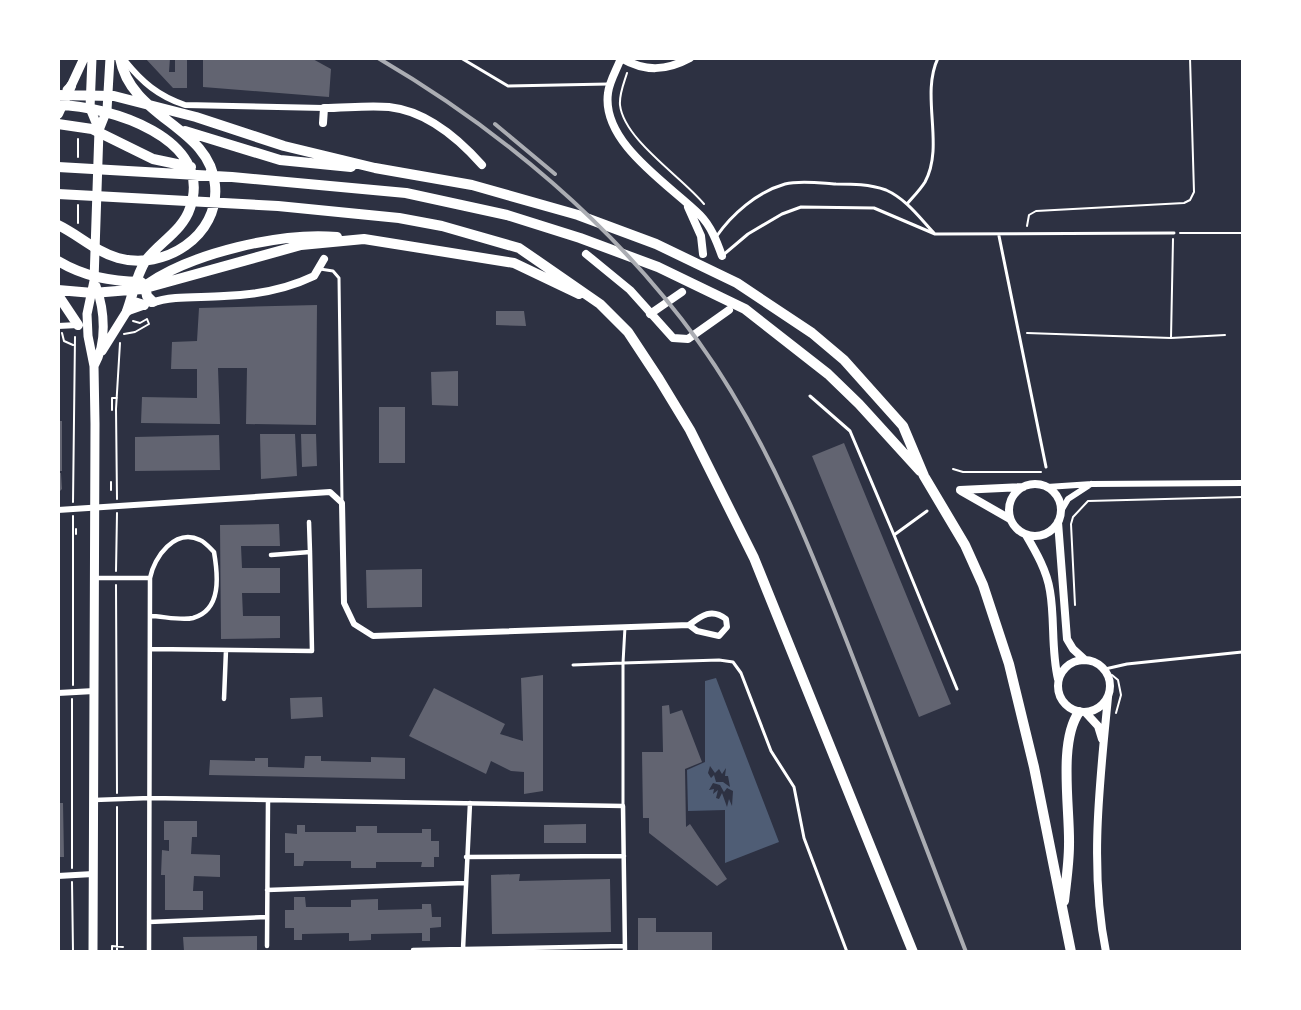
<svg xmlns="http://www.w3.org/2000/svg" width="1301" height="1010" font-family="Jost,sans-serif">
<rect width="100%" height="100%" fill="#2d3142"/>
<path fill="#4f5d75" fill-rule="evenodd" d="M716,678L779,842L725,863V810L688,811L687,770L705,762V681ZM710,766L715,773L719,769L722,774L726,768L725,776H728L730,787L723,782H716L714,775L711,778L708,773ZM713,783L720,785L724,792L727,788L733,791L732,806L729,799L727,807L722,793L719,799L716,798L718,790L713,794L714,789L709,790Z"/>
<path fill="#626471" d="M145,58H170L169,72H175V58H187V88H173Z
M203,58H311L331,69L329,97L203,87Z
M317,305L316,425L246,424L247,368H218L220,424L141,423L142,397L197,398V369H171L172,342L197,341L199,308Z
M496,311H524L526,326L496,325Z
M458,371V406L432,405L431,372Z
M379,407H405V463H379Z
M58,421H62V471H58Z
M260,434H295L297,476L261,479Z
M301,434H316L317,466L302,467Z
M219,435L220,470L135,471V437Z
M844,443L951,704L919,717L812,456Z
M58,473H61L62,489L58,493Z
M279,524L280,546H241L242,568H280V593H242L243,616H280V638L221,639L220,525Z
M422,569V607L367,608L366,570Z
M543,675V791L524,794V772L511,771L491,761L486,774L409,736L434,688L505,724L500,734L523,741L521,678Z
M322,697L323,717L291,719L290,698Z
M669,705L670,714L682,710L702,762L685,769L686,827L690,824L727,879L717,886L649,833V818H643L642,752H663L662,706Z
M305,756H321V761L371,762V757L405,758V779L209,775L210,760L255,761V758H268V767L304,768Z
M58,803H63L64,857H58Z
M164,821H197V837H192L191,854L220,855V877L194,876L193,891H203V910H165V875H161L162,850L169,851V840H164Z
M586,824V843H544V825Z
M297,825H305V832H356V826H377V833H422V829H431V841H439V857H434V867H421L422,862H376V868H351V861H304L303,866H294V853H285V833L297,834Z
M520,874L519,881L610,879L611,932L492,934L491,875Z
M294,897H305L306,907H351V900L378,899V910L422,909V904H431L432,917H441V927L430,928V941H422V933L371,934V940L349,941V933L302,934V940H294V928H285V910H294Z
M638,918H656V932H712V951H638Z
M257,936V951H184L183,937Z"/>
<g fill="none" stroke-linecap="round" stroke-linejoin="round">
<path stroke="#fff" stroke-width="2" d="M627,73C624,83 619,94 620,105C624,140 682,177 704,204
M78,139V157
M78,205V223
M1027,226L1029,215L1036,211L1184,203L1190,200L1194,192L1190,58
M1180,233H1242
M62,333L64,341L73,345
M1027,333L1171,338L1225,335
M124,334L135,332L149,324L147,319L140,323L133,321
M1171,338L1173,239
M112,410V398H117
M953,469L963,472H1041
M111,490V482
M117,499L116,409L120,343
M73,502L75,337
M76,529V534
M116,571L117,513
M116,585L117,793
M1075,605L1071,524L1073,517L1088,501L1242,497
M1112,675L1118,680L1121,695L1116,713
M73,685V516
M117,807V952
M72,868V699
M72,882L73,952
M112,950V946L123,947"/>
<path stroke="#fff" stroke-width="3" d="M461,58L508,86L608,84
M907,204C913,197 920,190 925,182C945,145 920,96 938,58
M999,236L1046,467
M716,237C732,214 757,192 785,184C800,180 820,183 836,184C853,184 869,184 886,190C906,199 919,217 934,233
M722,256L748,234L782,214L801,207L874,208L935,234L1174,233
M320,269L333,271L339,278L342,502
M810,396L850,431L894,535
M927,511L894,535L957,689
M573,665L623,663L625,627
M1105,669L1127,664L1242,652
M623,806V663L719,660L733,662L741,673L771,751L794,787L804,838L847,952"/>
<path stroke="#fff" stroke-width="4.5" d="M309,522L310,552
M95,578H150L149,952
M150,578C154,557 175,528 200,540C205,542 210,548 214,552C218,575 222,610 193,618C181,621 162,616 150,616
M150,649L312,651L310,552L271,555
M224,699L226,650
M94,800L150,798L623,806L625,952
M466,857L624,856
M267,890L465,883
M149,922L267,917
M267,946L268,800
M463,949L625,946
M413,950L463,949L470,803"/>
<path stroke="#fff" stroke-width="6" d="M125,61C142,82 158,96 185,105L324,108
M58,326L78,325
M1047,487L1092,484L1242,483
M58,510L330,492L342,503L344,603L354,624L373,636L689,625C702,615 712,608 726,619L727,627L719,636L697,631L689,625
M1061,511L1068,499L1091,484
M58,693L94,691
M58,876L93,874"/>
<path stroke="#fff" stroke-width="8" d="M690,58C666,71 645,72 621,58C617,69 609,82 608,93C601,143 670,185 700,215C711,226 717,242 722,256
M323,123L324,108C345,108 368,105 389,107C427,111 458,138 482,165
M688,207L701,236L703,254
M586,254L630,290L673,338L688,339L729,310
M151,303C174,295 200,298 224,296C254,295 287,289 314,276L324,259
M650,314L682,292
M1009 510a26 26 0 1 1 52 0a26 26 0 1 1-52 0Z
M960,490L1023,487
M961,491L1010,519
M1058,522L1067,639L1073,649L1085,660
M1026,535C1036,552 1047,571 1050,591C1055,620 1051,650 1058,679
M1058 686a26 26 0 1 1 52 0a26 26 0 1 1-52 0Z
M1086,713L1098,726L1102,739
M1106,952C1089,868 1100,781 1108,697"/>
<path stroke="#fff" stroke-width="9" d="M92,58L90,108L99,130
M67,90L71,86L84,58
M102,351L127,311L144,305
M94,366C107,343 105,311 96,286
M93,952L95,424L94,366L88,336L87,314L94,281L99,130L107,110L110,58"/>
<path stroke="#fff" stroke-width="10" d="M58,95L114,96L196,117L284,146L375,168L472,185L578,215L656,244L737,283L812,333L844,360L903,426L924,476L965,545L983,585L1009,664L1034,767L1071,952
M58,105C109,106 215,138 190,208C183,230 160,242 146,260C136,275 133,295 127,311
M58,114L71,86
M58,124L92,129L153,159L191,167
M185,131L280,160L351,167
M58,167L232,177L406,193L507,215L580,238L658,267L745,309L828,374L859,404L920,471
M58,194L278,206L399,218L442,226L519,248L600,304L628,332L659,379L690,430L754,558L913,952
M58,225C79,235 96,252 118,258C164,271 220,236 215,185C210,126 131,119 120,58
M58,261C85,277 110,281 141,282
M146,285C192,253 281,232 337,237
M145,286L147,296L153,302
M58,290L93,293L142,289L301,245L364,239L514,263L579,294
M58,295L78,325
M131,301L144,305
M1064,901C1066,882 1069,863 1069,845C1070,809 1058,742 1079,712"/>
<path stroke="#abadb3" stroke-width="4" d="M378,58C501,130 614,225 698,341C770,441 815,559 859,673C895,766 931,859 966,952
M495,124L555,174"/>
</g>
<rect width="1301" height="1010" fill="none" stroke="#ffffff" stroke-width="120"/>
</svg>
